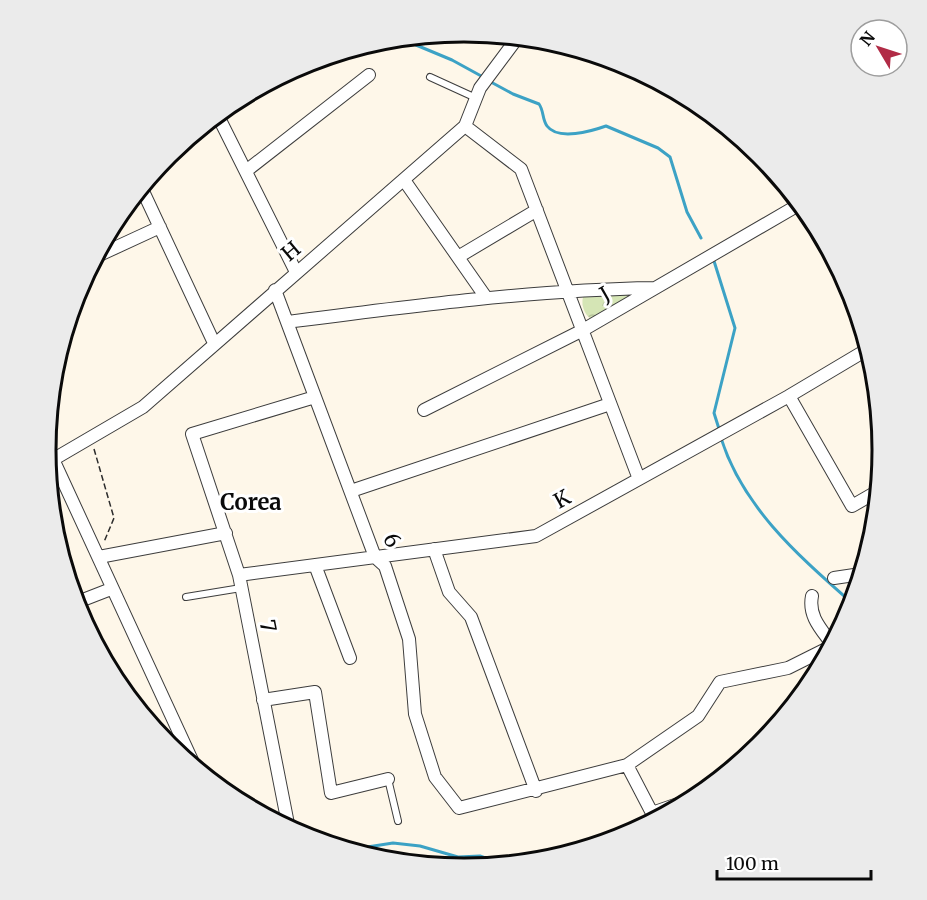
<svg xmlns="http://www.w3.org/2000/svg" width="927" height="900" font-family="Merriweather,serif">
<defs>
<pattern id="park-crowns" width="20" height="18" patternUnits="userSpaceOnUse" patternTransform="scale(1.5)"><rect width="20" height="18" fill="#d5e5b5"/><path d="M2 6a3 3 0 1 1 6 0M12 15a3 3 0 1 1 6 0" fill="none" stroke="#b6c39a"/></pattern>
</defs>
<rect width="100%" height="100%" fill="#fef7e9"/>
<path fill="url(#park-crowns)" d="M633,293L592,319C584,316 580,302 584,295Z"/>
<g fill="none" stroke-linecap="round" stroke-linejoin="round">
<path stroke="#3ca2c5" stroke-width="3" d="M406,37L416,45L452,60L483,77
M489,81L513,94L539,104C544,111 542,119 547,126C558,141 592,131 606,126L658,148L670,157L687,212L701,238
M714,261L735,328L714,413L720,432
M721,438C743,508 799,556 852,603
M348,850L393,843L420,846L458,857L480,856L504,865"/>
<defs>
<path id="lane" d="M599,58L602,57
M430,77L476,98
M186,597L241,588
M388,779L398,821"/>
<path id="street" d="M691,100L702,107
M217,114L296,272
M465,126L521,169L639,479
M246,171L369,75
M404,180L485,296
M141,187L214,343
M95,257L160,227
M458,257L537,210
M275,290L375,557L385,566L409,639L415,714L435,777L459,808L627,765L698,716L720,682L788,668L830,647
M287,322C410,306 531,290 654,288
M789,396L852,506L878,491
M424,410L583,330L800,204
M46,444L196,769
M54,459L143,407L465,126L480,88L518,37
M351,491L610,404
M434,549L449,592L471,617L536,791
M99,557L226,533
M315,565L350,658
M239,575L536,536L789,396L868,349
M834,578L861,574
M812,596C808,616 821,629 832,644
M75,603L111,589
M263,700L315,692L331,793L388,779
M627,765L652,813L695,798
M289,829L239,575L192,434L315,397"/>
</defs>
<use href="#lane" stroke="#3d3d3d" stroke-width="8"/>
<use href="#street" stroke="#3d3d3d" stroke-width="14"/>
<path stroke="#2c2c2c" stroke-width="1.5" stroke-dasharray="6 3" stroke-linecap="butt" d="M94,449L114,518L104,542"/>
<use href="#lane" stroke="#fff" stroke-width="6"/>
<use href="#street" stroke="#fff" stroke-width="12"/>
</g>
<g text-anchor="middle" dominant-baseline="central" stroke-width="6" stroke-linejoin="round" paint-order="stroke">
<g font-size="21" fill="#0a0a0a" stroke="#fff">
<text transform="translate(291 251) rotate(-40)">H</text>
<text transform="translate(605 294) rotate(-30)">J</text>
<text transform="translate(562 499) rotate(-29)">K</text>
<text transform="translate(392 540) rotate(62)">6</text>
<text transform="translate(268 626) rotate(79)">7</text>
</g>
<g font-size="22" font-weight="bold" fill="#0a0a0a" stroke="#fff">
<text x="251" y="502">Corea</text>
</g>
</g>
<path d="M0 0H927V900H0ZM56 450a408 408 0 1 1 816 0a408 408 0 1 1-816 0Z" fill="#ebebeb" fill-rule="evenodd"/>
<path fill="none" stroke="#0a0a0a" stroke-width="3" d="M56 450a408 408 0 1 1 816 0a408 408 0 1 1-816 0Z"/>
<g transform="translate(879 48) rotate(309)"><circle r="28" fill="#ffffff" stroke="#9d9d9d" stroke-width="1.5"/>
<path d="M0-4.5L10 22L0 15L-10 22Z" fill="#b12b46"/>
<text y="-9" font-size="16" font-weight="bold" text-anchor="middle" fill="#0a0a0a">N</text>
</g>
<path d="M717 870v9h154v-9" fill="none" stroke="#0a0a0a" stroke-width="3"/>
<text x="726" y="870" font-size="18" fill="#0a0a0a" stroke="#ffffff" stroke-width="4.5" paint-order="stroke">100 m</text>
</svg>
